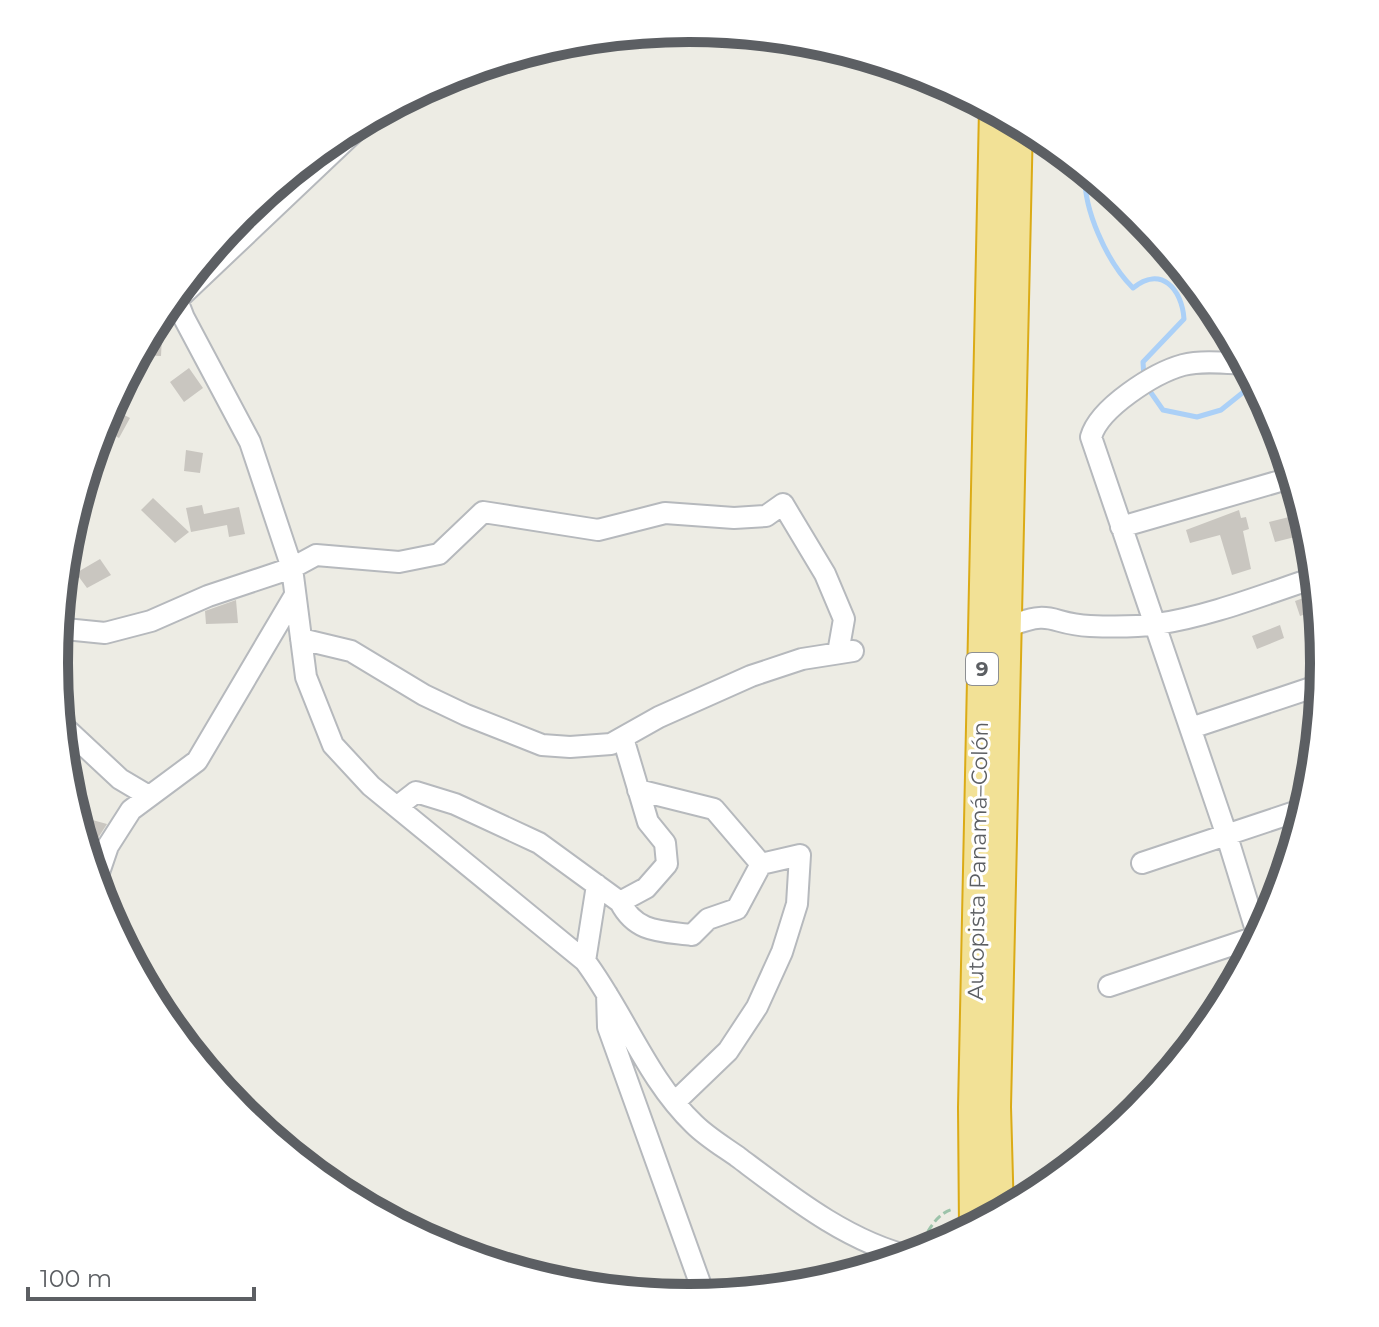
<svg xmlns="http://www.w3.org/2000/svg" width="1379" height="1327" font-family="Montserrat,sans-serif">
<rect width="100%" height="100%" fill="#edece4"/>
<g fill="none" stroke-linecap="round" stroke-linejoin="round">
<path stroke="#abd0f7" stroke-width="5" d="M1085,170C1082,208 1107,262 1133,288C1161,265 1182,289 1184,319L1143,362L1144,378
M1147,387L1163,410L1197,417L1221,410L1256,382"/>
</g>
<path fill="#c9c6c0" d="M148,335L162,336L161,356L137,355Z
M189,368L203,388L184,402L170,382Z
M111,408L130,418L119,438L100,428Z
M186,450L203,453L200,473L184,471Z
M153,498L189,532L175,543L141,510Z
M202,505L204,514L239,507L245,534L229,537L227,525L191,532L186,508Z
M1239,510L1241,518L1246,517L1249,529L1243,531L1251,569L1232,575L1220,535L1190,543L1186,530Z
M1301,514L1307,534L1275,542L1269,522Z
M100,559L111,575L87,588L76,573Z
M1312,595L1314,601L1319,600L1321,623L1310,626L1306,614L1300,616L1295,601Z
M236,600L238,623L206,624L205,611Z
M1280,625L1284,638L1257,649L1252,636Z
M85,818L107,824L96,841L81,836Z"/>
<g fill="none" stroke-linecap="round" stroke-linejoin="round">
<defs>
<path id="minor" d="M180,288L177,300L184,318L250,442L292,568L306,677L333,745L371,786L585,961C624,1013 647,1079 694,1124C707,1137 724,1147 738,1157C790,1196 849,1243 913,1257
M163,308L177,300L369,118
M1246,364C1227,363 1202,360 1183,365C1154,373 1099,408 1091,437L1226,833L1259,940
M1121,527L1294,477
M58,624L65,629L105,633L151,621L208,596L292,568L316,555L399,562L439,554L483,512L598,530L665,513L734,518L766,516L783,504L825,574L844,619L838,653
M1007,627C1055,608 1048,624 1090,626C1111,627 1136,627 1157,624C1211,616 1265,594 1317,577
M301,639L351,651L424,695L466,715L542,745L570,747L611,744L659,717L751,676L802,659L853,651
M60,723L120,779L147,795
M1191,728L1323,684
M638,790L714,809L761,864
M398,806L416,792L455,804L539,843L620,902L646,888L667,864L665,843L648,822L623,738
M1142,863L1307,808
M95,884L108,846L131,810L197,761L295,595
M620,902C636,933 660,931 692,935L708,919L737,909L761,864L800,855L797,904L782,952L757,1007L728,1051L676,1101
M585,961L597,885
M1109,986L1262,935
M607,994L608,1027L705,1297"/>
<path id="highway" d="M999,1215L996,1107L1018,122
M974,1229L973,1108L994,109"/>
</defs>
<use href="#minor" stroke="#b6b9bd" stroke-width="24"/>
<use href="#highway" stroke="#dbab16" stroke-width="32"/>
<path stroke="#9cc3aa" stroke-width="3" stroke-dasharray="8 4" stroke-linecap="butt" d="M922,1242C929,1229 938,1212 954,1209"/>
<use href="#minor" stroke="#fff" stroke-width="20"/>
<use href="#highway" stroke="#f2e196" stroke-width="28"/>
</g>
<g text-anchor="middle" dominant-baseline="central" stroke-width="6" stroke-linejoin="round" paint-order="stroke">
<rect fill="#fff" stroke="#8d8f92" stroke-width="2" x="966" y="653" width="32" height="32" rx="6"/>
<g font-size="20" font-weight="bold" fill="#5c5f63">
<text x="982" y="669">9</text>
</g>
<g font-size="22" fill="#5c5f63" stroke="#fff">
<text transform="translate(978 861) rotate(-89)">Autopista Panamá–Colón</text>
</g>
</g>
<path d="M0 0H1379V1327H0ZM68 663a621 621 0 1 1 1242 0a621 621 0 1 1-1242 0Z" fill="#fff" fill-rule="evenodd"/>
<path fill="none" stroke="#5c5f63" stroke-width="10" d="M68 663a621 621 0 1 1 1242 0a621 621 0 1 1-1242 0Z"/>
<path d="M28 1287v12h226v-12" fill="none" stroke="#5c5f63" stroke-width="4"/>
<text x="40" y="1287" font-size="24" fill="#5c5f63" stroke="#ffffff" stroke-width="6" paint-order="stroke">100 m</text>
</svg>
